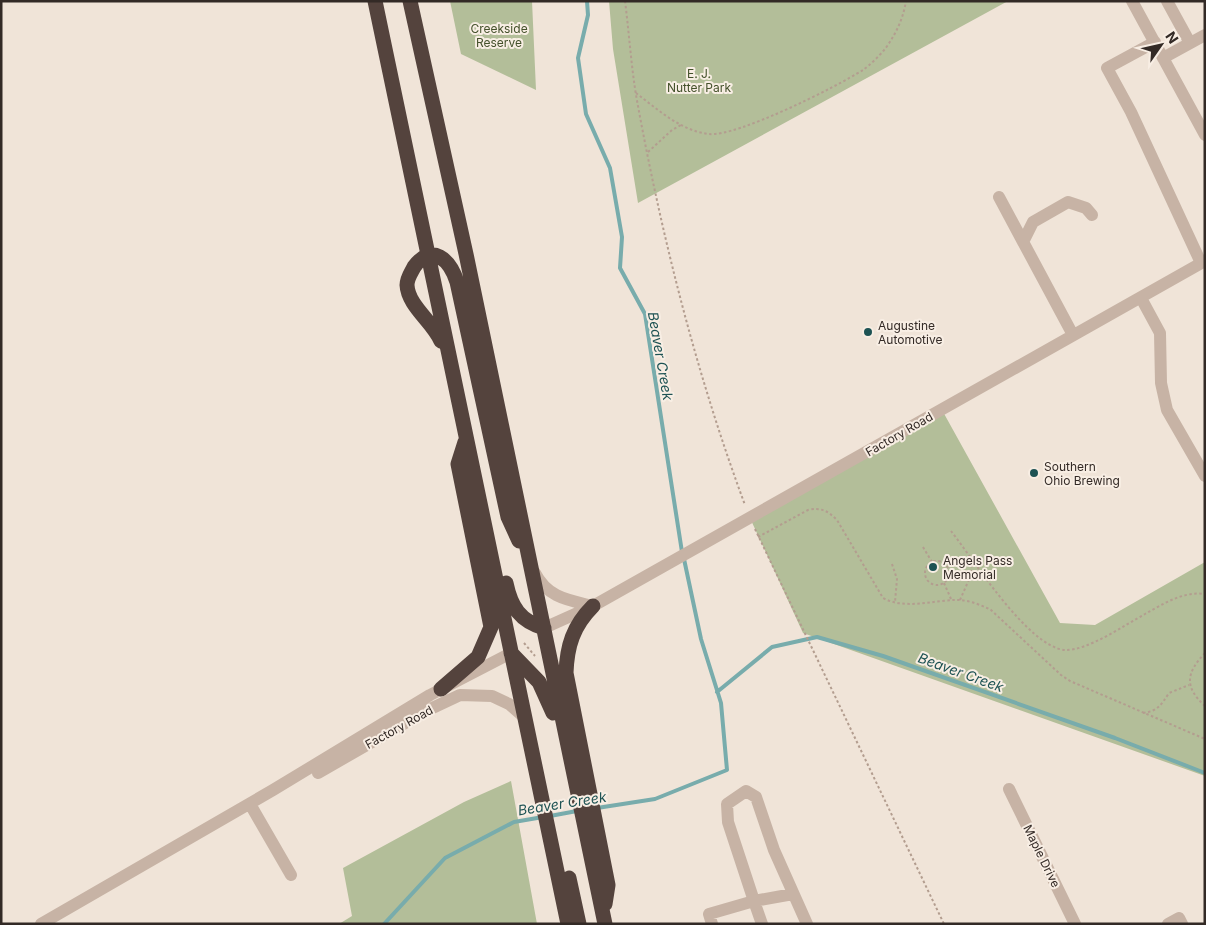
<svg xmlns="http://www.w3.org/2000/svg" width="1206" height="925" font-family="Inter,sans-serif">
<rect width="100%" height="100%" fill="#f0e4d8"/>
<path fill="#b3be99" d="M450,1H532L536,90L461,54Z
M609,1H1008L638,203L613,49Z
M942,410L1060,623L1095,625L1205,562V776L803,633L750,518Z
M511,781L537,924H339L352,916L343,868L464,802Z"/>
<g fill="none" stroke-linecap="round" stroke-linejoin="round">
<path stroke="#78acac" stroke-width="4" d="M587,1L588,15L578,58L586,114L610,168L622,237L620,268L645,314L682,552
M717,692L772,647L817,637L883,656L1115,738L1205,773
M597,808L655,799L727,770L721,703L701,639L684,559
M550,816L577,811
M384,924L445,858L514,822L543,817"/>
<path stroke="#b39d8f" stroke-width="2" stroke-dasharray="2.5 2.5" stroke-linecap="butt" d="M625,1C629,32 631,64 636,95C661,234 696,373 745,505
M636,93C657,109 681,131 709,134C737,137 836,87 863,70C870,65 879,56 885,49C896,34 903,19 906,1
M648,152L672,130L681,125
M755,529L944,924
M951,531C974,560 1028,647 1065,650C1087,651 1125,625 1145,614C1163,604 1183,591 1205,594
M758,537L808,510C821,507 828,511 837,520L883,598C905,610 934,600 957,600C969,600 981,605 991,610L1061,675L1070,681L1205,739
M923,547L932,562
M925 573a12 12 0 1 1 24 0a12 12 0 1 1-24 0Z
M892,564L897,579L895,602
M944,583L951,599
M960,600L971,575L972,558
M524,643L535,656
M1205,653C1186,673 1184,687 1205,706
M1143,713C1158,711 1161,705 1169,693L1189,685"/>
<path stroke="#c7b3a5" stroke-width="12" d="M1132,1L1205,135
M1167,1L1190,43
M1155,42L1107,68L1131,112L1201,263
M1163,58L1205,35
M999,197L1073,335
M1023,242L1033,222L1068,202L1086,208L1092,215
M1141,298L1160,333L1161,383L1167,410L1205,476
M535,573C548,598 568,600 593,606
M544,628L593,606L1205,261
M318,773L426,711L460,695L492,696L509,704L525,718
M1009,789L1075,924
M250,804L291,875
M793,894L754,901L728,822L727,804L746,791L756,797L774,850L807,924
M41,924L273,790L430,695L511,653
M712,924L709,914L754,901L762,924
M1168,924L1179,918L1182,924"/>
<path stroke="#54433d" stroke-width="15" d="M375,1L568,924
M410,1L466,254L605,924
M441,341C433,322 408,306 407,285C407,278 411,273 414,267C432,242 450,260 457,282L508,517L519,541
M506,583C511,607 520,621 544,628
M593,606C573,626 567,646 566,673L608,885L605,904
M511,653L539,682L553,713
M441,689L478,657L491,627L458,464L465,442
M569,878L579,924"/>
</g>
<g fill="#1d5253" stroke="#f8eee4" stroke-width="2">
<circle cx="868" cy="332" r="5"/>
<circle cx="1034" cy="473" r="5"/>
<circle cx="933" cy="567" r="5"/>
</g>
<g text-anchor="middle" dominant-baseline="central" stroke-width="4" stroke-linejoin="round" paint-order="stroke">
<g font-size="12" fill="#44512b" stroke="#f8eee4">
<text x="499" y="28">Creekside<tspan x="499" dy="14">Reserve</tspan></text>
<text x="699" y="73">E. J.<tspan x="699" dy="14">Nutter Park</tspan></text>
</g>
<g font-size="12" fill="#332a26" stroke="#f8eee4" text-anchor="start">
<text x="878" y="325">Augustine<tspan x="878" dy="14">Automotive</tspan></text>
<text x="1044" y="466">Southern<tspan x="1044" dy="14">Ohio Brewing</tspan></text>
<text x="943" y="560">Angels Pass<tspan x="943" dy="14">Memorial</tspan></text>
</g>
<g font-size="12" fill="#332a26" stroke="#f8eee4">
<text transform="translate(899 434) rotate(-30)">Factory Road</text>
<text transform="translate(399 727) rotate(-29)">Factory Road</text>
<text transform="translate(1042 856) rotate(64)">Maple Drive</text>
</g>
<g font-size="14" font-style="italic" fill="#1d5253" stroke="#f8eee4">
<text transform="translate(661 356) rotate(80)">Beaver Creek</text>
<text transform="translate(961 672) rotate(20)">Beaver Creek</text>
<text transform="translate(562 803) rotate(-9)">Beaver Creek</text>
</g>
</g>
<rect width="1206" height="925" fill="none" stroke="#332a26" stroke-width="5"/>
<g transform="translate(1161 45) rotate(56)" stroke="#f8eee4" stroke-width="4" paint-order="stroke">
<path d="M0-4L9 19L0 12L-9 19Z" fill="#332a26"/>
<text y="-8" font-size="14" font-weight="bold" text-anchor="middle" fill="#332a26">N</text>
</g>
</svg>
